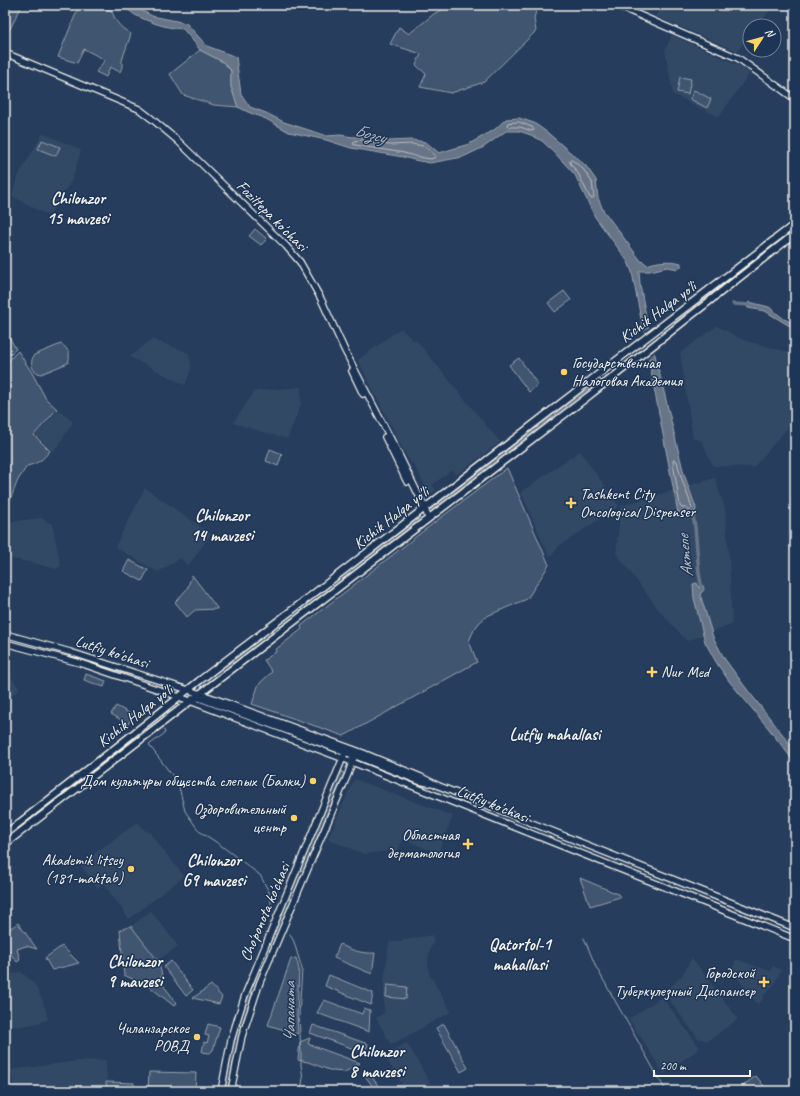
<svg xmlns="http://www.w3.org/2000/svg" width="800" height="1096" font-family="Caveat,sans-serif">
<rect width="100%" height="100%" fill="#263d5d"/>
<filter id="ink" filterUnits="userSpaceOnUse"><feTurbulence type="fractalNoise" baseFrequency=".025" numOctaves="2"/><feDisplacementMap in="SourceGraphic" scale="8" xChannelSelector="R" yChannelSelector="G"/><feConvolveMatrix kernelMatrix="1 2 1 2 8 2 1 2 1" color-interpolation-filters="sRGB"/></filter>
<g filter="url(#ink)">
<path fill="#334966" d="M663,5H774L757,26H750V35L737,51L655,16Z
M672,35L751,71L719,117L673,94L665,50Z
M43,133L81,150L72,180L49,216L12,196L17,178Z
M717,326L743,340L795,354V425H790L754,467L713,466L702,441L693,438L680,353Z
M401,328L412,340H416L500,442L456,475L452,470L432,485L436,490L430,495L413,463H411L402,447L358,360Z
M152,339L189,353L191,367L190,372L185,385L130,357Z
M301,387V404L287,439L233,423L255,391Z
M59,410L73,422L57,447L52,452L35,435Z
M580,451L619,506L559,546L553,554L549,556L521,492Z
M715,478L725,509L729,556L732,624L687,641L658,609L616,553L621,506Z
M145,488L211,534L188,566L181,558L158,572L115,547Z
M41,518L52,524L61,566L56,569L30,562L5,558V539L9,522Z
M11,677L20,689L5,701V683Z
M354,779L453,816L438,853L402,839L399,850L364,854L328,839Z
M138,822L144,830L150,833L183,875V877L129,919L104,884L97,888L80,864Z
M151,911L178,946L158,961L131,926Z
M432,935L434,941L429,952L428,961L429,973L451,1012L391,1045L376,1018L384,1013V982L389,943Z
M692,958L738,1019L708,1041L698,1038L664,993L672,986L682,975Z
M736,959L770,971L773,966L781,970L774,985L764,995L762,1001L757,1004L732,970Z
M21,972L34,983L43,1001L48,1019L39,1023L21,1026H5V976Z
M662,997L700,1048L664,1074L629,1019Z
M406,1043L412,1051L430,1083L416,1091H406L384,1055Z
M106,1060L107,1091H14L11,1070L78,1061Z"/>
<path fill="#40546f" stroke="#9aa2ac" d="M5,5H22L5,39Z
M78,5C89,5 100,8 111,10C117,23 118,26 131,34L122,60V67L120,72L110,67L106,77L96,72L105,60L84,49L77,63L58,57L79,6Z
M452,5H538L534,18L536,31L484,82L451,93L420,87L426,74L416,65L421,54L390,44L399,27L409,34L435,13Z
M200,50L223,62L231,71V87L238,107L214,105L183,95L170,74Z
M680,77L691,79L688,94L677,92Z
M694,90L711,99L707,108L690,99Z
M42,140L60,147L56,156L38,149Z
M255,229L267,239L261,245L249,236Z
M762,252H765V255L674,324V323Z
M564,291L571,300L555,312L548,303Z
M5,330L16,349L5,358Z
M61,344C69,349 71,355 68,363L41,374C32,372 29,364 34,355Z
M18,351L32,373L46,399L57,409L34,435L50,451C42,460 39,463 27,466L18,480L8,505L5,501V364Z
M519,358L538,385L529,392L509,365Z
M600,379L601,380L432,510H431V509Z
M270,449L282,454L278,466L266,461Z
M507,468L549,565L527,599L487,616L479,623L474,630L469,641L477,662L344,736L341,735L252,704L258,686L261,682L272,672L264,660L276,652L275,650L302,629L301,626L435,522Z
M418,519L419,520L203,687L200,685Z
M129,560L148,570L142,581L123,571Z
M192,575L217,608V609L195,610L187,617L175,602L187,589Z
M86,674L106,681L104,687L84,680Z
M178,703L179,706L133,740L128,743L127,742Z
M116,706L133,715L128,724L111,714Z
M120,748L98,766L5,839V837Z
M341,772L344,773L303,871L300,870Z
M298,875L301,876L277,935L274,934Z
M580,878L618,894L620,897L590,906Z
M18,923L37,949L26,946L17,949L20,960L17,962L5,946V932Z
M131,926L158,961L162,975L159,980L177,1003L174,1006L150,987L124,975L120,930Z
M272,937L275,938L252,994L244,1019L238,1040L228,1088H225C228,1072 231,1055 235,1039C244,1004 259,970 272,937Z
M340,944C349,950 363,954 375,953L372,974L334,958Z
M62,946L79,963L52,970L45,958Z
M296,958L299,969L297,1015L298,1034L268,1025L291,959Z
M171,961L193,990L186,996L164,967Z
M329,975L373,993L371,1005L325,986Z
M211,985L222,997L219,1004L193,998Z
M387,985L407,987L406,999L386,997Z
M324,1000L362,1014L364,1008L370,1010L369,1032L317,1013Z
M208,1024L220,1027L213,1050L210,1053L202,1052L204,1042L207,1043L209,1036L205,1035Z
M444,1024L468,1068L461,1072L436,1028Z
M313,1025L368,1044L365,1053L310,1033Z
M310,1038L308,1044L360,1063L345,1072L332,1071L308,1062L298,1060L300,1042Z
M367,1070L382,1091H376L363,1073Z
M149,1072L196,1073L195,1091H148Z
M756,1076L768,1091H742L740,1088Z
M106,1082L134,1083V1091H107Z"/>
<path fill="#677588" stroke="#9fa7ae" d="M91,5H132L152,16L186,23L207,46L236,57L241,94L250,107L266,113L284,122L327,136L340,135L353,137L363,136L389,141L412,140L426,142L439,153L469,144L494,130L506,119L519,118L534,123L548,133L586,166L596,180L598,198L603,210L641,261L644,262L647,265C657,261 671,260 681,263V267L679,269L667,267L650,271H639L640,284L647,322L684,474L696,508L695,513L686,516L685,511L678,513L632,272L628,262L621,252L595,217L575,175L553,151L542,141L531,135L519,131H506L484,147L463,157L430,163L414,160L403,157L351,148L326,140L289,132L266,119L248,112L238,107L231,87V70L223,62L200,50L194,42L183,29C166,28 152,23 137,16C132,14 127,7 122,7C111,5 100,10 91,5Z
M749,302L769,307L784,319L795,324V328L788,325L765,311L748,308L746,305Z
M697,583L699,588H700V586L703,585L704,590L700,594L713,637L724,658L746,688L795,750V763L769,729L729,681L716,662L705,642L694,598L693,584Z"/>
<path fill="#263d5d" d="M651,326L657,351L647,359L641,333Z"/>
<g fill="none" stroke-linecap="round" stroke-linejoin="round">
<path stroke="#bcbfc2" stroke-width="1" d="M519,122L532,127L534,130L532,131L520,127H509L507,125L508,123Z
M363,140L389,145L412,144L424,146L435,155V157L434,158L430,159L415,156L404,153L355,145L353,144L355,141Z
M572,160L583,169L592,182L594,197L593,198H590L578,173L570,163V161Z
M674,460L677,461C680,477 687,492 692,508L690,511L686,508H682L680,506L673,462Z"/>
<path stroke="#9fa7ae" stroke-width="1" d="M163,716L168,711
M164,730L165,733L149,745L178,783L185,811L199,831L219,844L260,875L269,892L272,908
M290,934L294,942L302,969L299,1014L301,1053V1065L303,1078L301,1091
M584,938L596,967L666,1091"/>
<path stroke="#677588" stroke-width="3.5" d="M733,304L751,305
M692,510L695,527L699,573L702,589"/>
<defs>
<path id="major" d="M616,5L738,58L795,99
M5,53L139,109L152,119L178,141L286,246L300,262L321,299L345,351L398,453L425,508L428,518
M352,371L363,394
M385,437L407,482
M5,634L70,652L210,697L363,753L421,777L439,786L795,928
M5,643L80,663L174,695L352,762L795,939
M193,698H199L361,758L419,781L429,783
M221,1091L231,1040L245,995L347,748
M231,1091L242,1036L260,982L348,774L356,751"/>
<path id="highway" d="M5,834L119,745L199,681L308,598L600,373L795,224
M5,844C198,694 392,547 586,398C656,344 725,288 795,234"/>
</defs>
<use href="#major" stroke="#f4f1e8" stroke-width="8"/>
<use href="#highway" stroke="#f4f1e8" stroke-width="9"/>
<use href="#major" stroke="#1d3557" stroke-width="5.5"/>
<use href="#highway" stroke="#1d3557" stroke-width="6"/>
</g>
</g>
<g fill="#ffd166" stroke="#1d3557" stroke-width="1.5">
<circle cx="564" cy="372" r="4"/>
<path d="M569 497h4v4h4v4h-4v4h-4v-4h-4v-4h4z"/>
<path d="M650 666h4v4h4v4h-4v4h-4v-4h-4v-4h4z"/>
<circle cx="313" cy="781" r="4"/>
<circle cx="294" cy="818" r="4"/>
<path d="M466 838h4v4h4v4h-4v4h-4v-4h-4v-4h4z"/>
<circle cx="131" cy="869" r="4"/>
<path d="M762 976h4v4h4v4h-4v4h-4v-4h-4v-4h4z"/>
<circle cx="197" cy="1037" r="4"/>
</g>
<g text-anchor="middle" dominant-baseline="central" stroke-width="3" stroke-linejoin="round" paint-order="stroke">
<g font-size="16" fill="#f4f1e8" stroke="#1d3557">
<text transform="translate(272 216) rotate(45)">Foziltepa ko'chasi</text>
<text transform="translate(658 312) rotate(-37)">Kichik Halqa yo'li</text>
<text transform="translate(391 518) rotate(-38)">Kichik Halqa yo'li</text>
<text transform="translate(112 652) rotate(18)">Lutfiy ko'chasi</text>
<text transform="translate(135 716) rotate(-38)">Kichik Halqa yo'li</text>
<text transform="translate(493 804) rotate(22)">Lutfiy ko'chasi</text>
<text transform="translate(265 912) rotate(-67)">Cho'ponota ko'chasi</text>
</g>
<g font-size="16" fill="#f4f1e8" stroke="#1d3557" text-anchor="end">
<text x="572" y="363" text-anchor="start">Государственная<tspan x="572" dy="18">Налоговая Академия</tspan></text>
<text x="580" y="494" text-anchor="start">Tashkent City<tspan x="580" dy="18">Oncological Dispenser</tspan></text>
<text x="661" y="672" text-anchor="start">Nur Med</text>
<text x="305" y="781">Дом культуры общества слепых (Балки)</text>
<text x="286" y="809">Оздоровительный<tspan x="286" dy="18">центр</tspan></text>
<text x="459" y="835">Областная<tspan x="459" dy="18">дерматология</tspan></text>
<text x="123" y="860">Akademik litsey<tspan x="123" dy="18">(181-maktab)</tspan></text>
<text x="755" y="973">Городской<tspan x="755" dy="18">Туберкулезный Диспансер</tspan></text>
<text x="189" y="1028">Чиланзарское<tspan x="189" dy="18">РОВД</tspan></text>
</g>
<g font-size="17" font-style="italic" fill="#bcbfc2" stroke="#1d3557">
<text transform="translate(370 134) rotate(15)">Бозсу</text>
<text transform="translate(685 556) rotate(-96)">Актепе</text>
<text transform="translate(289 1012) rotate(-90)">Чапаната</text>
</g>
<g font-size="17" font-weight="bold" fill="#f4f1e8" stroke="#1d3557">
<text x="78" y="198">Chilonzor<tspan x="78" dy="20">15 mavzesi</tspan></text>
<text x="222" y="515">Chilonzor<tspan x="222" dy="20">14 mavzesi</tspan></text>
<text x="555" y="734">Lutfiy mahallasi</text>
<text x="214" y="860">Chilonzor<tspan x="214" dy="20">G9 mavzesi</tspan></text>
<text x="520" y="944">Qatortol-1<tspan x="520" dy="20">mahallasi</tspan></text>
<text x="135" y="961">Chilonzor<tspan x="135" dy="20">9 mavzesi</tspan></text>
<text x="377" y="1051">Chilonzor<tspan x="377" dy="20">8 mavzesi</tspan></text>
</g>
</g>
<rect width="800" height="1096" fill="none" stroke="#1d3557" stroke-width="20"/>
<rect x="10" y="10" width="780" height="1076" fill="none" stroke="#f4f1e8" stroke-width="1.5" filter="url(#ink)"/>
<g transform="translate(762 38) rotate(54)"><circle r="19" fill="#1d3557" stroke="#738091"/>
<path d="M0-3L7 15L0 10L-7 15Z" fill="#ffd166"/>
<text y="-6" font-size="11" font-weight="bold" text-anchor="middle" fill="#f4f1e8">N</text>
</g>
<path d="M654 1070v6h96v-6" fill="none" stroke="#f4f1e8" stroke-width="2"/>
<text x="660" y="1070" font-size="12" fill="#f4f1e8" stroke="#1d3557" stroke-width="3" paint-order="stroke">200 m</text>
</svg>
